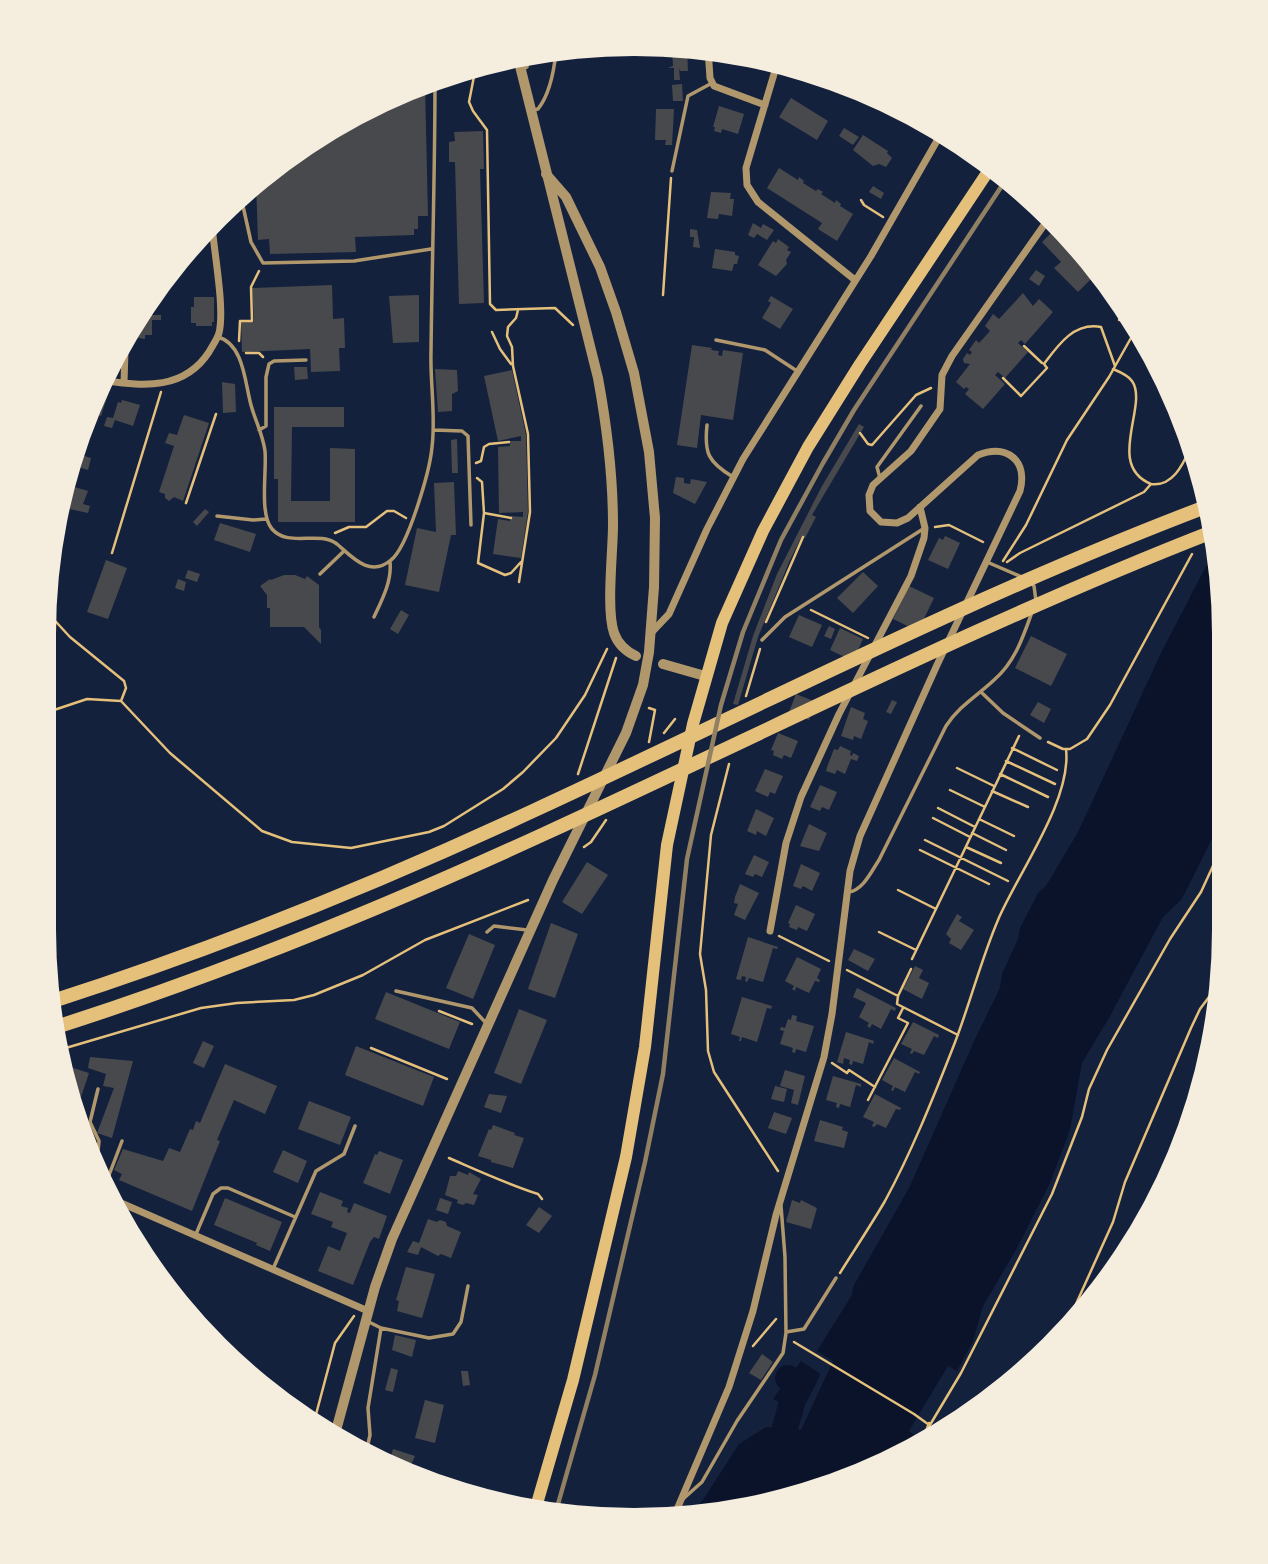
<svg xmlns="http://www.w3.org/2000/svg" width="1268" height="1564" font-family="Quicksand,sans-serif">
<rect width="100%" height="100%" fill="#14213d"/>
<path fill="#0b132b" d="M1215,549L1223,596V817L1188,887L1181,900L1163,917L1110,1016L1082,1063L1070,1130L1050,1183L1017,1248L983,1306L973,1341L957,1371L948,1366L909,1431L917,1437L910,1450L895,1459L750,1509L695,1512L739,1444L766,1427L801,1430L833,1361L817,1351L852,1295L853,1287L910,1186L975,1039L1000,988L1002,974L1018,939L1020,928L1038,893L1046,886L1078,832L1162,651Z
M801,1361L819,1373L820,1376L803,1409V1415L773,1399Z"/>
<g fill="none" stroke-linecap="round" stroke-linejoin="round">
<path stroke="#0b132b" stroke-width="26" d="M774,1501L784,1431L797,1385L788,1378"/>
</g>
<path fill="#48494c" d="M677,48H687L688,71H680L679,68L680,80H674V68H668L673,66L672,49Z
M462,71V81L444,82V78Z
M682,84L683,101H673L672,85Z
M425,85L428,216H418V229H414V235L355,237L356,252L270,254L269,239L258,240L256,183L274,166L373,105Z
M791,98L828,121L817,140L779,117Z
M719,106L744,114L738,134L722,129L721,133L714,131L715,127H713Z
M656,109H674L672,145H665L666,140H655Z
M844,128L859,137L853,145L839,136Z
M483,131L484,169H480L484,303L459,304L455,162H449V142L455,141L454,132Z
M863,135L888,151L887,153L892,158L886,167L879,164L873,166L853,150Z
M779,168L798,180L799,177L804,181L803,183L816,191L818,189L823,192L821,194L835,203L836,200L841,204L840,206L853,214L837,241L818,229L822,223L767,188Z
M873,186L884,193L881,199L869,192Z
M711,192L731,193L730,199H734L732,216L719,214L718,219L707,218Z
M753,223L761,228L763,224L774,230L767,240L757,234L754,238L748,235Z
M1057,227L1099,271L1078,292L1054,268L1061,262L1042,242Z
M690,229L697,230L700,248L693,247L694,237H690Z
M204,232L205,246L189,248L190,245Z
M778,239L789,247L787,250L791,252L786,260L787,264L776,276L758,265L773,241L776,243Z
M715,249L735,252V255L739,256L737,264H734L732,271L712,268Z
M1036,270L1045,276L1039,286L1029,279Z
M332,285L333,319L344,318L345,348H339L340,371L311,372L310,349L242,352L241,322H254L252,288Z
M1023,293L1033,306L1039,299L1053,312L1025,344L1021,340L1018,343L1028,352L1005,378L998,372L995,375L1005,384L983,409L965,394L969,389L966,387L964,389L956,382L970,364L964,363L963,359L967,353L970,355L972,352L969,350L976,340L979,343L990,331L985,326L993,314L999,319Z
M419,295V342L393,343L389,296Z
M771,296L793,309L780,329L762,318L771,303L768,301Z
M194,297H214V322H212V326H196V323H191V307H194Z
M147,315H161V320H152V335H145V339L133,337Z
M692,345L712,348L711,350L719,351L718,355L722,356L723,350L743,353L733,420L701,415L697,448L677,445Z
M294,367H307L308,379L295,380Z
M435,369L457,370L458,391L452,394V411L438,412Z
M512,370L526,435L528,512L521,558L493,554L498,519L510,521L511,516L523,517V512L499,513L498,447L510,446L509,441H521V436L498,441L484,376Z
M222,382L235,384L236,412L223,413Z
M99,392L108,394L101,416L88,412Z
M122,400L140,405L133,426L115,420L112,428L104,426L107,417L113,418L118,402L121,403Z
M274,407H344V427H292L291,501H330V448L355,449V522H278V479H274Z
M184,415L209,423L183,501L174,497L169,501L165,498V494L159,492L174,446L165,443L169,433L177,435Z
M859,424L864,427L812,515L816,517L805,538L802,536L790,560L758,637L738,705L733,704L753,636L777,574L822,486Z
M457,439L458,473H452L451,440Z
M78,454L91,458L88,470L75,466Z
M676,477L684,478V483L690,484L691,479L707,482L695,504L673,493Z
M454,482L456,535H451L439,592L405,585L417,528L436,532L434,483Z
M71,486L88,491L83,504L90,506L88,513L65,508Z
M205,509L209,512L197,526L193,522Z
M220,523L256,534L250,552L214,540Z
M945,536L960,543L948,569L928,560L939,538L943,540Z
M106,560L127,568L108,619L87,612Z
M188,570L200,574L197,582L185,578Z
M863,572L878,586L853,613L837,598Z
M284,575H295L305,579L307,576L319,585V627L321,630V644L304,627H270V608H267V595L260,586L270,579L271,580Z
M178,579L186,582L184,591L175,588Z
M909,586L934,598L918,631L893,619Z
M401,610L409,615L398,634L390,629Z
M799,615L822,625L812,647L789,637Z
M829,626L835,629L831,639L824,636Z
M840,628L863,639L853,661L830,650Z
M1031,636L1067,654L1051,686L1015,668Z
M796,694L816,702L809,720L789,712Z
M892,700L897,702L891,714L886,712Z
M1038,702L1051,709L1044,723L1030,715Z
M851,707L865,713L863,719L868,721L861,739L854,736L853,740L841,736Z
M778,733L798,741L791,758L784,755L782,759L773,755L774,751L771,750Z
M840,746L851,751L850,755L852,756L853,753L859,756L857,761L851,759L845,774L837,770L835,774L826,771L827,767L834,749L838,750Z
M765,769L783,776L775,794L770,792L768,797L755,791Z
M820,785L837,792L829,810L822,807L820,811L810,807Z
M756,809L774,818L766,836L757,831L756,835L747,831Z
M809,824L827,833L819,851L800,846Z
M754,855L769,862L762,877L755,874L753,877L745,874Z
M587,862L608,875L582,914L562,902Z
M801,864L820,873L812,891L803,886L801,889L793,886Z
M740,884L759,893L745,920L734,915L738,904L734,903L735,897Z
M796,905L815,914L807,931L798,927L797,930L789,927L790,924L788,923Z
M957,914L962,917L959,921L974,930L961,950L949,943L951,939L946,934Z
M551,923L578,934L555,998L528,989Z
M469,934L495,945L473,999L446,988Z
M748,937L778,947L777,949L773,948L763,982L749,978L747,982L745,981L746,977L742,976L741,980L736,979Z
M854,949L875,959L868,971L848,960Z
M797,957L821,969L817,978L820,980L819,982L815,981L809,993L796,987L795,991L792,989L794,986L785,981Z
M915,966L923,970L919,978L929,983L922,999L903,989Z
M857,988L896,1008L895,1011L891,1009L881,1029L872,1024L870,1028L867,1026L869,1023L859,1017L866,1003L853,997Z
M386,992L460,1022L449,1049L375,1019Z
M742,997L772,1006L771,1009L767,1008L757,1042L742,1037L741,1041H739L740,1037L731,1034Z
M519,1009L547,1020L521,1084L494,1073Z
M792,1015L797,1016L796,1021L814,1026L806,1052L796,1049L795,1053L792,1052L793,1048L780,1044L784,1031L780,1030L781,1027L785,1028L788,1019L791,1020Z
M913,1022L939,1035L938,1038L934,1036L924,1055L914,1051L912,1054L910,1053L912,1049L901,1044Z
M846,1032L874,1041L873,1044L869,1042L863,1064L853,1061L852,1065L849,1064L850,1060L844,1058L843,1064L837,1062Z
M203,1041L214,1046L204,1068L193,1063Z
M356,1046L434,1077L423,1106L345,1075Z
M90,1057L133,1061L112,1138L97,1133L114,1088L103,1086L106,1074L88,1068Z
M894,1058L920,1072L919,1074L915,1072L905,1092L895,1087L893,1091L891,1090L893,1086L882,1080Z
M61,1064L89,1073L76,1112L64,1082Z
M225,1064L277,1086L265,1114L234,1100L217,1140L220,1141L192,1211L119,1180L122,1174L114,1170L123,1149L163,1161L169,1148L180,1152L190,1129L193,1130L196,1121L200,1123Z
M785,1070L805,1076L798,1105L791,1103L794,1090L780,1086Z
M833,1076L861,1084V1087L856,1085L850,1107L840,1104L839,1108L836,1107L837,1103L826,1100Z
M775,1086L787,1089L784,1102L771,1099Z
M489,1094L507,1096L501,1113L484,1107Z
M875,1094L901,1108L900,1110L896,1109L886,1128L877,1124L874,1127L872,1126L874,1122L863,1117Z
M309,1101L351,1117L340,1145L298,1129Z
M774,1112L792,1118L786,1134L768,1128Z
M820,1120L843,1127L842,1130L848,1132L844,1148L814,1141Z
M493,1125L515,1133L514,1135L524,1138L513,1168L491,1162V1160L478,1156L489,1129L491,1130Z
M283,1150L307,1161L298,1183L273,1172Z
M379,1151L403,1160L390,1194L363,1183L375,1154L377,1155Z
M458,1171L468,1175L469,1172L481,1179L473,1194L478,1195L474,1205L466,1203L463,1205L457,1203L458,1200L445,1195L450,1176H456Z
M320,1192L343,1201L341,1206L348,1208L347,1212L350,1213L354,1203L387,1216L379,1239L374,1237L370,1242L353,1285L318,1271L328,1246L340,1251L347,1233L331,1227L333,1222L311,1214Z
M225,1198L282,1222L270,1251L256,1245L257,1243L214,1225Z
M440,1198L452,1202L448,1214L436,1210Z
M792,1200L800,1203L801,1200L817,1208L811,1229L786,1222Z
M539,1207L552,1216L539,1233L526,1225Z
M428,1219L437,1222L440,1220L446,1222L447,1226L461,1232L451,1258L441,1254L438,1256L421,1247L418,1255L407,1252L413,1241L419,1243Z
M406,1267L435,1274L422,1318L397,1311L399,1301L396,1300Z
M395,1335L416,1340L412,1357L392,1350Z
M762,1354L773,1362L761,1380L749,1373Z
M391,1368L398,1370L393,1392L385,1390Z
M461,1371H468L470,1385L463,1386Z
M425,1400L444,1405L435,1443L415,1438Z
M393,1449L415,1456L411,1465L390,1460Z"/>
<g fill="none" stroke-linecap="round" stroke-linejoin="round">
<path stroke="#e5c07b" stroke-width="2.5" d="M476,66L469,102L473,111L487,130L490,304L496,310L555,308L573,325
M861,200L864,205L883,217
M663,295L671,178
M518,310L516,318L508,327L507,336L512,347L513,366L528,434L530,512L519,582
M1119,320L1129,317
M492,332L500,349L511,364
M239,341L240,321H252L251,287L259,271
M1024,346L1042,363
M246,353H259L263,357
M1113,369C1120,372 1128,375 1132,381C1149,405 1105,465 1151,484C1173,487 1183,464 1191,447
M1003,378L1021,396L1047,368L1044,364C1058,345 1074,322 1101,327L1115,366
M860,433L868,444L872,445L916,395L931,388
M476,463L481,461L484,447L489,444L509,442
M477,478L482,482L484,513L478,563L505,575L511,573L521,562
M186,503L216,414
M484,513L511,518
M935,527L949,525L983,542
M335,533L349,527H366L387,511H394L406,518
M112,553L161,392
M1003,561L1026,525L1067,440L1109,377L1136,329
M1007,562L1020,553L1144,492L1151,484
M45,610L70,637L124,681L126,688L121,701
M811,610L868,638
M766,622L803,537
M45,653L51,643V616
M746,696L760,649
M121,701L170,753L262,831L292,842L351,848L429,832L444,826L503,789L523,772L556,738L585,695L607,649
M45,713L87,699L121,701
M664,733L675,719
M649,742L655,710L649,708
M1048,742L1063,749H1070L1087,739L1110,705L1192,554
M1012,748L1057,770
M1006,761L1055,784
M729,764L711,835L700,954L706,990L708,1051L714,1072L778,1171
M957,768L994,786
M578,774L616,658
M1000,774L1048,797
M950,790L985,807
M992,791L1028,807
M938,808L975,827
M933,818L970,837
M979,819L1014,836
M972,833L1006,850
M925,840L1008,881
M584,847L591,842L606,820
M966,847L1001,863
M920,850L989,884
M898,890L936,909
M879,932L916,950
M779,936L829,961
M912,959L1019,736
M911,969L898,996L897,1004L958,1035
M847,970L898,996
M439,1011L472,1024
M371,1048L447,1079
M59,1050L201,1008L237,1003L294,1000L314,995L363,975L425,940L528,900
M832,1063L847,1073L849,1070L875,1087
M868,1100L908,1023L898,1018L903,1008
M449,1158C479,1171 507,1184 538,1194L542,1199
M840,1273C855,1249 871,1225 885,1201C911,1153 932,1101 952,1050C969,1008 980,962 998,920C1018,873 1072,800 1066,749
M1067,1324L1113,1222L1125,1182L1191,1028L1200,1009L1221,981
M1058,1334L1062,1329
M794,1342L914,1414L939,1432
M753,1346L776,1319
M314,1422L335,1343L354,1316
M925,1434L929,1423
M918,1445L961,1373L1052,1194L1082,1117L1089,1089L1107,1050L1170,939L1201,892L1223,844"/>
<path stroke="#b1986c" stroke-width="3.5" d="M523,69L527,67V56
M533,110L538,109C550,94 554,71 556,52
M672,171L688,96L712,83
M241,197L251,242L263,263L354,261L431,249
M218,337C244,344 245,384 251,405C255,420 263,435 265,451C267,470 259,514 272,529C289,548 318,530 337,544C352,557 370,578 391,560C408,547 430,470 432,447C436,415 430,383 431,352C432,262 435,172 435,81
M716,340L765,350L797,371
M707,425C704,453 708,462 733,477
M259,430L266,426V377L269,364L274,361L306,360
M434,430L462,431L468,436L471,525
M880,478L877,467L921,406
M217,516L253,520L266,519
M987,562L1022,577
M320,574L344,551
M1031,583L1034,586L1036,601
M374,617C382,600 392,581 390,562
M762,640L785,617L923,529
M981,692L1003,713L1040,738
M849,892C863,890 871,872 879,860L946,726C959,706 977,696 994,680C1015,662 1023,637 1032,612
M487,932L494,926L527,930
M396,991L472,1008L486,1023
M97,1162L99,1141L90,1122L98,1089
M106,1183L122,1141
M196,1234L213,1194L221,1188H228L295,1217
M273,1269L316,1171L344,1154L355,1126
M381,1328L429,1338L453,1334L461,1322L468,1286
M786,1332L804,1329L836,1278
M366,1453L370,1435L368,1408L381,1328L369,1322
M683,1499L702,1482L737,1421L783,1353L786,1333L785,1257L781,1206"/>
<path stroke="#b1986c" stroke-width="7" d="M708,49L710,78L714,86L765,105
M777,64L746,168L747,185L758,202L855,280
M106,381C145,386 184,390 209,352C212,346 217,340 219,333C225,309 214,252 212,225
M124,383L125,350
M651,633L669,614L707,529L743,459L871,256L942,132
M770,931L786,843L801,797L839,714L911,576L924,538L925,528L920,507
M112,1199L368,1311
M675,1514L729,1387L753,1311L776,1215L824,1057L832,1014L850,871L860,836L937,665L1020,491C1028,460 1007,444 978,455L908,518L897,523L881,522L870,511L869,495L873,485L911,451L940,409L942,375L952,356L1049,218"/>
<path stroke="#b1986c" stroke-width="10" d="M518,58L598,378C607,427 613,475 613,525C613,552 606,609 614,633C618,644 625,651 636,656
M663,664L705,676
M334,1438L375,1287L392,1239L553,880L626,733L643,685L649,652L654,587L655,518L649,452L634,373L616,312L600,267L566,197L546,174"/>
<path stroke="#e5c07b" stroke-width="12" d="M536,1507L573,1380L626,1157L645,1047L667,845L693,724L722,623L763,531L808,447L860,364L991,167"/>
<path stroke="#e5c07b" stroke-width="14" d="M53,1001C218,948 378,883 535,810C758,707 978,593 1208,506
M56,1027C223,974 385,907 544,834C767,732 984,621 1212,532"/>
<path stroke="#918062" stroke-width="4.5" d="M556,1511L595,1375L645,1162L663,1074L687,859L721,705L743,632L781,540L823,463L854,410L1007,178"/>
</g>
<path d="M0 0H1268V1564H0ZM634 56H634A578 578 0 0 1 1212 634V930A578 578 0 0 1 634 1508H634A578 578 0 0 1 56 930V634A578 578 0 0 1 634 56Z" fill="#f5edde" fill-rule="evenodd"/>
</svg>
